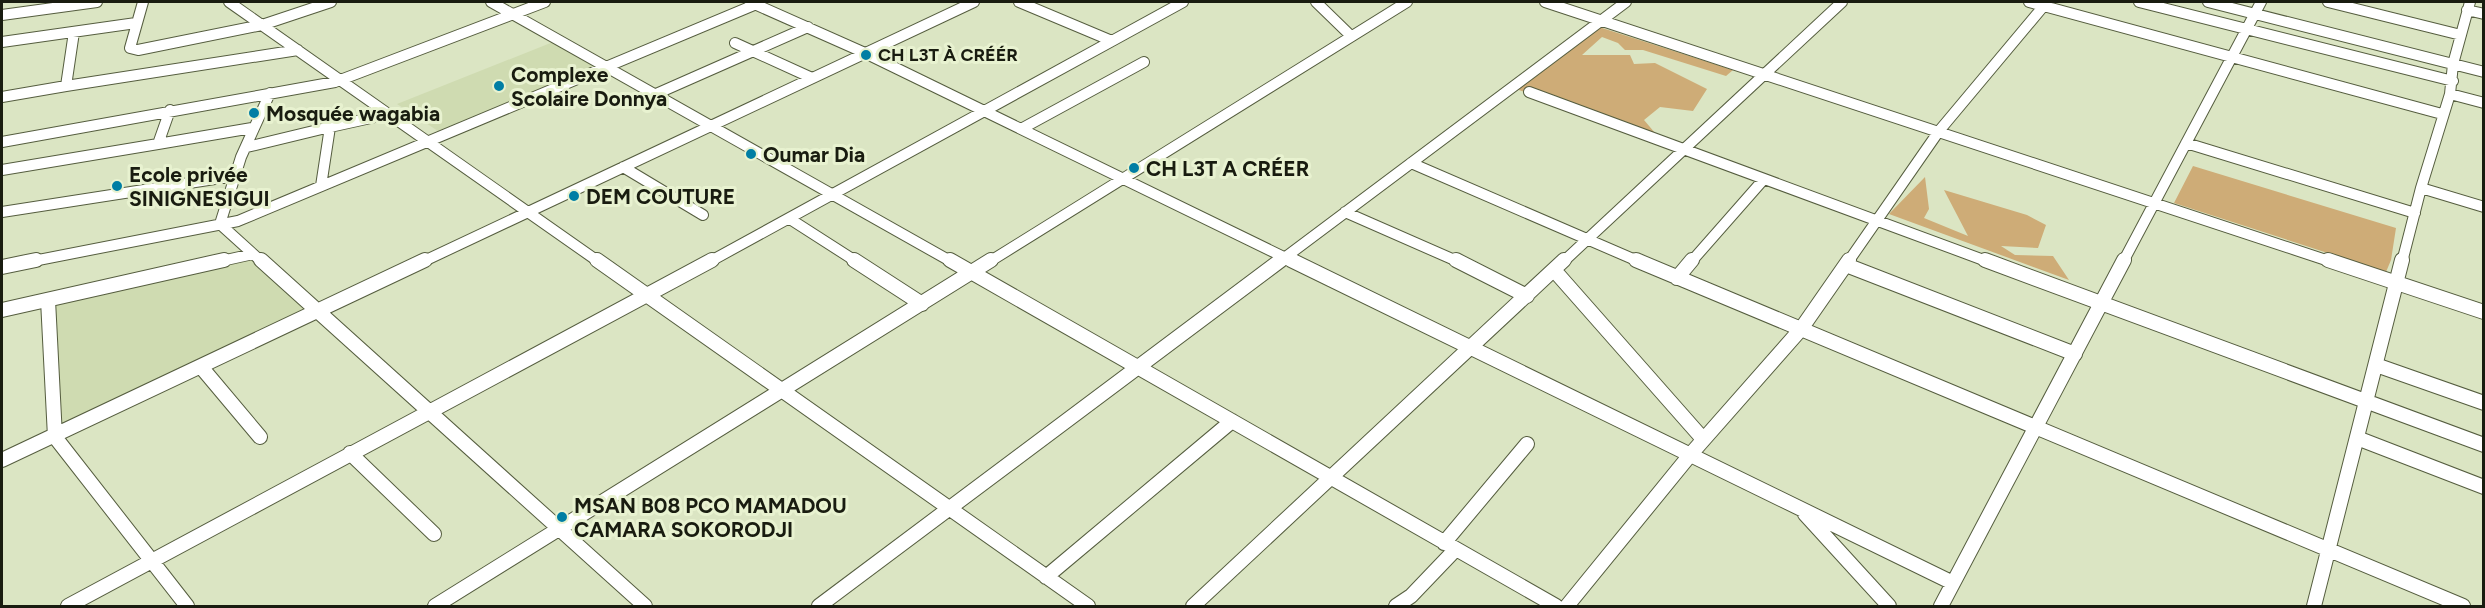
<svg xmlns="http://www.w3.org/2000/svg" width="2485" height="608" font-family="Figtree,sans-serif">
<rect width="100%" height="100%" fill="#dbe5c3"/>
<path fill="#cfdbb1" d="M553,42L598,68L441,133L397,104Z
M250,255L313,312L57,434L53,301Z"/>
<path fill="#ceac77" d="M1599,27L1733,70L1726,76L1643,50H1625L1618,43L1602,37L1582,55H1630L1634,64L1655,63L1707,89L1693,111L1660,107L1644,120L1661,140L1516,89Z
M2193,166L2396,228L2391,260L2386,272L2174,203Z
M1925,177L1929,209L1924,218L1968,236L1944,190L2027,215L2046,225L2038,248L2001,246L2015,255L2053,256L2069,280L1889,214Z"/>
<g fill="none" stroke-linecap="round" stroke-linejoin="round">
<defs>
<path id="street-far1" d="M143,2L130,48L138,50L262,25L331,2
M229,2L599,262
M491,2L952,262
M750,2L865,53L1294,262
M1316,2L1351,36
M1545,2L2332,262
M2029,2L2442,114
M2139,2L2453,81
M2208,2L2484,72
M2328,2L2461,35
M2467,10L2484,14
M2,15L97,2
M74,32L66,86L298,50
M1112,41L1183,2
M2,42L136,23
M735,43L812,78
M1529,92L1989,262
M656,94L808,27
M2450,94L2484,103
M2,97L66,86
M1021,129L1144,62
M2,142L335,82L545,2
M2186,143L2415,213
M158,144L252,128
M247,147L330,127
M1411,163L1640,262
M623,167L703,215
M2,170L158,144L170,110
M321,186L330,127L389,114
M2421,188L2484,207
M2,212L234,176
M1345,212L1459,262
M790,219L857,262
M28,262L238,221L759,3
M217,262L253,254
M262,262L220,224L241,157L270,93
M422,262L974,2
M709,262L1112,41L1019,2
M989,262L1407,2
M1279,262L1626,2
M1563,262L1842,2
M1691,262L1764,179
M1848,262L1939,131L2047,2
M2123,262L2261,2
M2402,262L2421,188L2450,94L2453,64L2470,2"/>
<path id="street" d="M261,260L645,606
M597,260L1088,606
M854,260L922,304
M950,260L1556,606
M1291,260L1953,583
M1456,260L1527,296
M1636,260L2463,606
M1985,260L2484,445
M2328,260L2484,312
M1846,265L2075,354
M2,267L36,260
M1554,270L1703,439
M1677,278L1692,260
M48,300L55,437L187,606
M2,310L224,260
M2376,365L2484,403
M202,368L260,437
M2357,438L2484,487
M350,453L434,534
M2,460L425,260
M1805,514L1889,606
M1444,543L1527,444
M1046,577L1232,421
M68,606L712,260
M435,606L991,260
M819,606L1281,260
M1193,606L1564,260
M1396,606L1411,596L1455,550
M1567,606L1690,455L1801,329L1849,260
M1941,606L2124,260
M2314,606L2402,260"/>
</defs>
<use href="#street-far1" stroke="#555d3f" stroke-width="12"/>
<use href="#street" stroke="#555d3f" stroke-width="16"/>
<use href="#street-far1" stroke="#fff" stroke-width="10"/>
<use href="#street" stroke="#fff" stroke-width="14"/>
</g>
<g fill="#007ea4" stroke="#e8f2d0" stroke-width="2">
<circle cx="866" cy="55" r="6"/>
<circle cx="499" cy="86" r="6"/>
<circle cx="254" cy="113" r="6"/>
<circle cx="751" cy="154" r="6"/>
<circle cx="1134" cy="168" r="6"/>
<circle cx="117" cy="186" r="6"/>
<circle cx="574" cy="196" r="6"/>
<circle cx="562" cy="517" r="6"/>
</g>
<g text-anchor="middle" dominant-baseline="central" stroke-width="6" stroke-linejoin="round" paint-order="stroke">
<g font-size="18" font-weight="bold" fill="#191c10" stroke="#e8f2d0" text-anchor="start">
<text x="878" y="55">CH L3T À CRÉÉR</text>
</g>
<g font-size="21" font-weight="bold" fill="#191c10" stroke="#e8f2d0" text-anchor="start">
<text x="511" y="74">Complexe<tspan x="511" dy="24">Scolaire Donnya</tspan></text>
<text x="266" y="113">Mosquée wagabia</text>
<text x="763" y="154">Oumar Dia</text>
<text x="1146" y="168">CH L3T A CRÉER</text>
<text x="129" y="174">Ecole privée<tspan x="129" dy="24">SINIGNESIGUI</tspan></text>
<text x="586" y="196">DEM COUTURE</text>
<text x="574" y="505">MSAN B08 PCO MAMADOU<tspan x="574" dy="24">CAMARA SOKORODJI</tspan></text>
</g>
</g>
<rect width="2485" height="608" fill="none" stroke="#191c10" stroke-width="6"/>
</svg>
